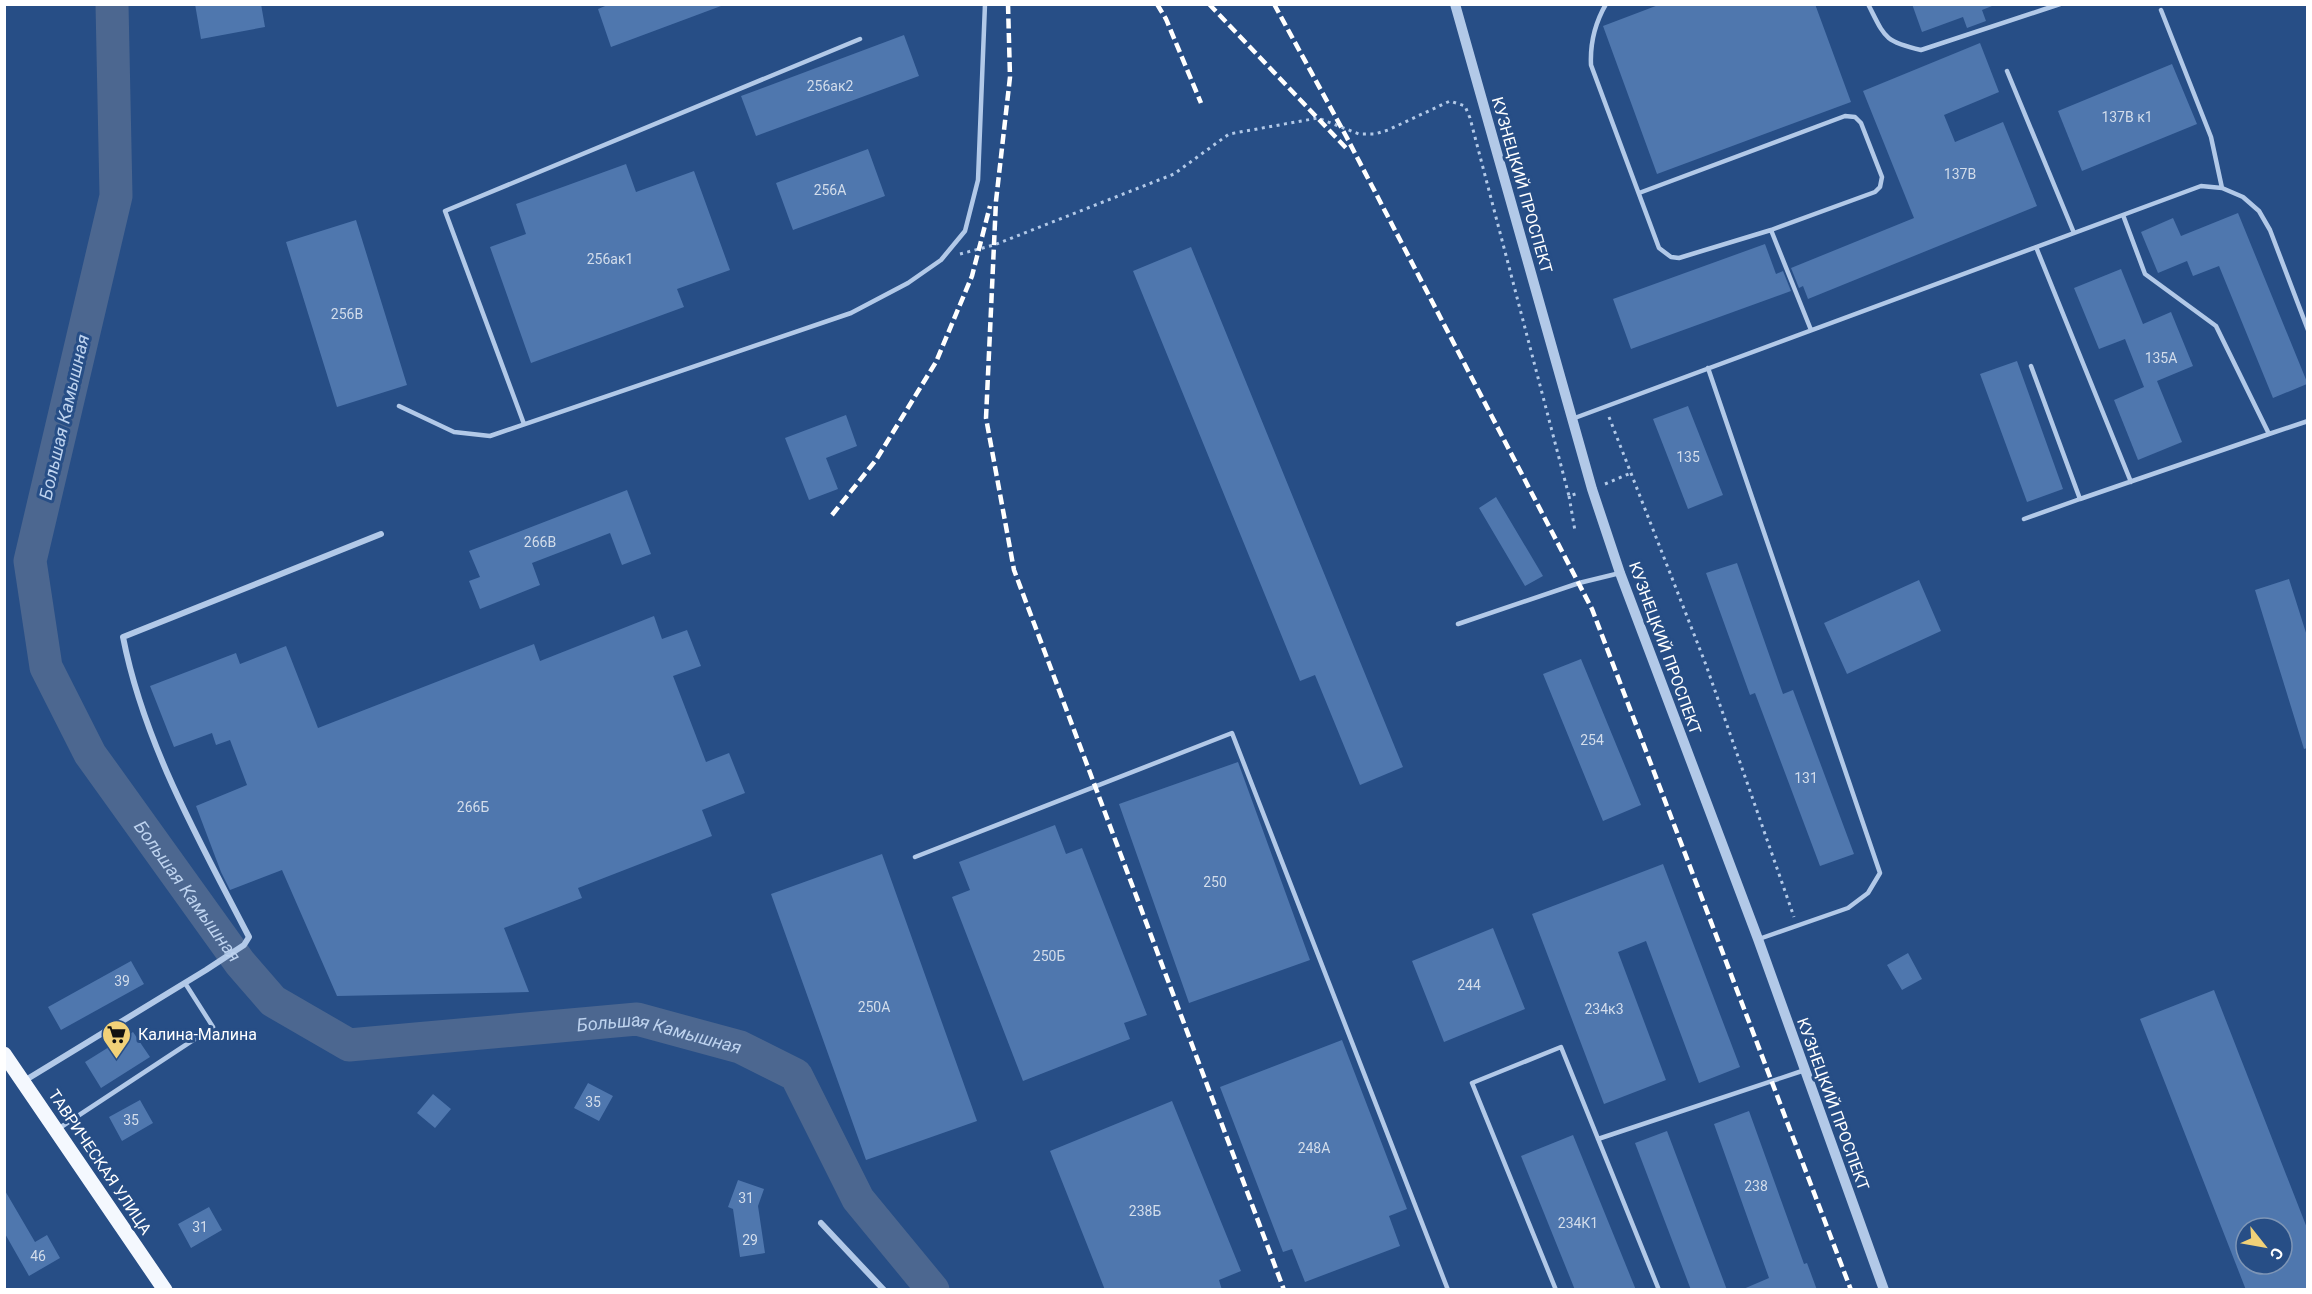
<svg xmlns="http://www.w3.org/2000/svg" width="2312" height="1294" font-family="Roboto,sans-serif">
<rect width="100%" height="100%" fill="#274e86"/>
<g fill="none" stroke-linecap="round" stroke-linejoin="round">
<path stroke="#4c6790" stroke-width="33" id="s1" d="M112,4L116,196L30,561L46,667L90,754L240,963L273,1001L349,1045L637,1019L740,1047L796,1075L858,1199L933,1290"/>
</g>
<path fill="#4f77ae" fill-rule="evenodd" d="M195,4H261L265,27L201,39Z
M610,4H721V6L611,47L598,9Z
M1661,4H1815L1851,102L1657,174L1603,26Z
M1912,4H1992V6L1982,10L1986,21L1967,28L1963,17L1922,32Z
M904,35L919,76L756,136L741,96Z
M1980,43L1999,92L1944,115L1955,142L2003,122L2037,206L1808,299L1803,286L1799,288L1791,268L1914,218L1863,91Z
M2172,64L2197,124L2082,171L2058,111Z
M868,149L885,196L793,230L776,183Z
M626,164L636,192L694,171L730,270L677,289L684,307L531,363L490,247L526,234L516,204Z
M2238,213L2307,382V384L2273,398L2219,266L2193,276L2187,261L2158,273L2141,232L2173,218L2181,236Z
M356,220L407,385L337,407L286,242Z
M1765,244L1776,274L1783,271L1791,291L1631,349L1613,299Z
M1191,247L1403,767L1360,785L1315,675L1300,681L1133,271Z
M2121,269L2143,324L2171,312L2193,366L2157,381L2182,442L2138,460L2114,400L2144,387L2125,339L2099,349L2074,288Z
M2017,361L2063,489L2027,502L1980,374Z
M1688,406L1723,495L1688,509L1653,419Z
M846,415L857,446L826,458L838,489L809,500L785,438Z
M627,490L651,554L622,565L610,533L532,563L540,585L480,609L469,581L480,577L469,551Z
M1496,497L1543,576L1525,586L1479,508Z
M1737,563L1783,694L1793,690L1854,854L1820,866L1755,693L1750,695L1706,573Z
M2289,579L2307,636V748L2304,749L2255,590Z
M1919,580L1941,631L1847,674L1824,623Z
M654,616L662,639L687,630L701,666L673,676L706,762L729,753L745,793L702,810L712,836L578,888L582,898L504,928L529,992L337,996L282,870L230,890L221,872L196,806L247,785L230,740L216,745L212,733L174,747L150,686L236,653L240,664L286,646L318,728L534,644L540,661Z
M1581,659L1641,805L1603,821L1543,674Z
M1238,762L1310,960L1189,1003L1119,804Z
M1055,825L1066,854L1082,848L1147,1015L1124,1023L1130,1039L1023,1081L952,897L970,890L959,862Z
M882,854L977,1121L866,1160L771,894Z
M1663,864L1740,1067L1699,1083L1646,941L1618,952L1666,1080L1604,1104L1532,914Z
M1493,928L1525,1009L1444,1042L1412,961Z
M1908,953L1922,979L1902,990L1887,965Z
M131,961L144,984L61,1030L48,1007Z
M2214,990L2307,1228V1290H2246L2140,1019ZM2246,1228H2282V1264H2246Z
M133,1032L150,1057L101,1088L85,1062Z
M1342,1040L1407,1209L1389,1216L1400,1246L1305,1282L1292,1249L1283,1252L1220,1087Z
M588,1083L613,1096L599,1121L574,1108Z
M433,1094L451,1109L435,1128L417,1113Z
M140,1100L153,1123L122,1141L109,1117Z
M1172,1101L1241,1271L1219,1280L1222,1290H1105L1050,1151Z
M1749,1111L1804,1264L1807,1263L1817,1290H1741L1769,1278L1714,1124Z
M1667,1131L1727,1290H1691L1635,1143Z
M1573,1135L1636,1290H1575L1521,1156Z
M738,1180L764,1189L758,1206L765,1253L740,1257L733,1209L728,1207Z
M4,1189L35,1242L47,1235L60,1258L29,1276L4,1232Z
M209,1207L222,1230L191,1248L178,1224Z"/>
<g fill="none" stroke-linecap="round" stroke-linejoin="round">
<path stroke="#b2c9e8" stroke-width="3" stroke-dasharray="3 4.5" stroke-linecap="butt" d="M960,254L994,245L1174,174L1229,134L1318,118L1359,134H1375L1388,130L1450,101L1465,106L1470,118L1569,496L1579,493
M1609,417L1706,665L1794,917
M1605,484L1631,473
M1569,496L1575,531"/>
<path stroke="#b2c9e8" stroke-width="4.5" d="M1606,4C1595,23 1590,44 1591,65L1659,248L1671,257L1679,258L1771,230L1811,330
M1868,4C1885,37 1883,41 1921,50L2060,4
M2161,10L2211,137L2222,188
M2007,71L2074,233
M1639,193L1845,116L1855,117L1861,123L1882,177L1880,187L1875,192L1771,230
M2123,215L2145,274L2216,326L2269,434L2308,421
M2036,247L2131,482
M1708,368L1880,873L1868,893L1848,908L1759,939
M399,406L454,432L490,436L851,313L908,283L941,260L965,231L978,180L985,4
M1572,419L2201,186L2222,188L2243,197L2259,211L2270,230L2308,330
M524,424L445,211L860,39
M2080,499L2269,434
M2024,519L2080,499L2031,366
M1458,624L1579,583L1620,573
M915,857L1232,733L1448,1290
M58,1129L213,1027L185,983
M1598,1139L1805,1070
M1556,1290L1472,1083L1561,1047L1659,1290"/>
<path stroke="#b2c9e8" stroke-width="6" d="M24,1081L206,970L244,945L249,937C200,842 144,744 123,637L381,534
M821,1223L884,1290"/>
<path stroke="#b2c9e8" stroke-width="10" d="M1455,4L1592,489L1620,573L1758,939L1884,1290"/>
<path stroke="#f4f8fe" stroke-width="15" d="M4,1054L165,1290"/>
<path stroke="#fff" stroke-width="4.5" stroke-dasharray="10 4.5" stroke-linecap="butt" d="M1008,4L1010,77L996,201L986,418L1014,570L1284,1290
M1157,4L1166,19L1201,103
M1209,4L1346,148
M1274,4L1346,136L1592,609L1851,1290
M832,515L876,460L936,362L972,276L990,206"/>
</g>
<defs>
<symbol id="supermarket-pin" viewBox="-11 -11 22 30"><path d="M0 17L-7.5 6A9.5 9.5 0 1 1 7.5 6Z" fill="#f1d178" stroke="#274e86"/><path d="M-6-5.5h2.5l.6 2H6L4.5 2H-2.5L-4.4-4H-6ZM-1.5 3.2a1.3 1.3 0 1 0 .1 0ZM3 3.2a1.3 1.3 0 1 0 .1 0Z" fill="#111"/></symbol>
</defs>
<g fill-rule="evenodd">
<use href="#supermarket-pin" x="100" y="1018" width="33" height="45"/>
</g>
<g text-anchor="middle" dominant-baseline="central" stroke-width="6" stroke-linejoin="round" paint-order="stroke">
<g font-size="14" fill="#d3ddeb">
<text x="830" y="86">256ак2</text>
<text x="2127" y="117">137В к1</text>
<text x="1960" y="174">137В</text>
<text x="830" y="190">256А</text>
<text x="610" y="259">256ак1</text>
<text x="347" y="314">256В</text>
<text x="2161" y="358">135А</text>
<text x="1688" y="457">135</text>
<text x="540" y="542">266В</text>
<text x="1592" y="740">254</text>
<text x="1806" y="778">131</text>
<text x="473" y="807">266Б</text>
<text x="1215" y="882">250</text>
<text x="1049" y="956">250Б</text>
<text x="122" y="981">39</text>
<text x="1469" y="985">244</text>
<text x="874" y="1007">250А</text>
<text x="1604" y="1009">234к3</text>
<text x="593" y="1102">35</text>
<text x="131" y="1120">35</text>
<text x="1314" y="1148">248А</text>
<text x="1756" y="1186">238</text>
<text x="746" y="1198">31</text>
<text x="1145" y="1211">238Б</text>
<text x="1578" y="1223">234К1</text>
<text x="200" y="1227">31</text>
<text x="750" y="1240">29</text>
<text x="38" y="1256">46</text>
</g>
<g font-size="16" fill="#fff" stroke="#274e86">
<text transform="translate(1522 185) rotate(74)">КУЗНЕЦКИЙ ПРОСПЕКТ</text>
<text transform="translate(1665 648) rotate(70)">КУЗНЕЦКИЙ ПРОСПЕКТ</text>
<text transform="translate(1833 1104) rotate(70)">КУЗНЕЦКИЙ ПРОСПЕКТ</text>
<text transform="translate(100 1162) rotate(56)">ТАВРИЧЕСКАЯ УЛИЦА</text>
</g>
<g font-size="16" fill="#fff" stroke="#274e86" text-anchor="start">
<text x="138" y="1034">Калина-Малина</text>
</g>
<g font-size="18" font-style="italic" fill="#bed3ef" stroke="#274e86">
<text transform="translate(64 417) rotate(-77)">Большая Камышная</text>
<text stroke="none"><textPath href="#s1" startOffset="940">Большая Камышная</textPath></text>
<text stroke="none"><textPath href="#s1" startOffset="1480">Большая Камышная</textPath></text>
</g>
</g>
<rect width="2312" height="1294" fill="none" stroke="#ffffff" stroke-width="12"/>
<g transform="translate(2264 1246) rotate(121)"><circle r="28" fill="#274e86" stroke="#7d95b6" stroke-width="1.5"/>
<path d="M0-4.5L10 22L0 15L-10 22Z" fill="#f1d178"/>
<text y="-9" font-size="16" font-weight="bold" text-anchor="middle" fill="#ffffff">С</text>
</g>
</svg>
